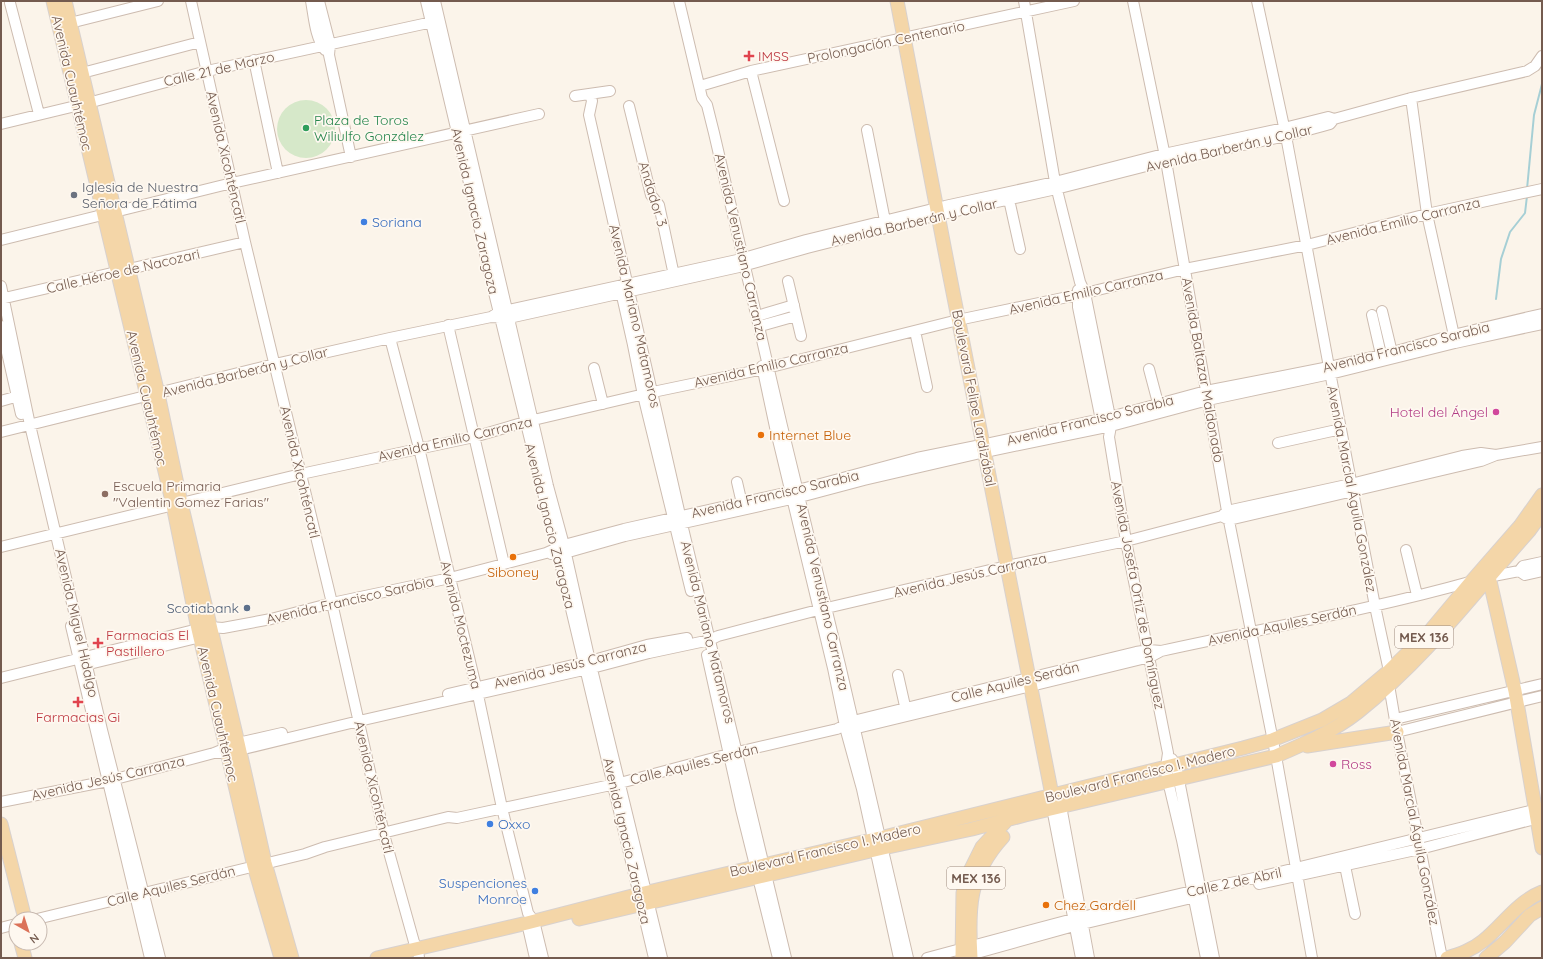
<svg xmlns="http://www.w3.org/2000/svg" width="1543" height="959" font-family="Quicksand,sans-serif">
<rect width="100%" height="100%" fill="#fbf4ea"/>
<path fill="#d6e8c9" d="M277 129a29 29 0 1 1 58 0a29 29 0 1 1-58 0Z"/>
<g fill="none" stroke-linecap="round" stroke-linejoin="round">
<path stroke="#a6cfd5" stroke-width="2" d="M1527,189L1534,115L1542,84
M1496,299L1501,259L1510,232L1525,213L1527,196"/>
<defs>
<path id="minor" d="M191,1L245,242L332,603L385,838L414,942L418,949L419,958
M311,1C314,17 315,37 325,50
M319,1L330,44L329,55L351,157
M426,1L478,221L488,268L558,554L654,958
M435,1L548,486L564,545L590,661L662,958
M679,1L702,98L707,105L714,133L782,426L840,665L908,958
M1024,1L1055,182L1080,282L1085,293L1110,417L1111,426L1109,437L1126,541L1168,753L1166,767L1168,781L1182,840L1206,958
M1133,1L1166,161L1227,511L1276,756L1312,958
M1257,1L1286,136L1329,367L1375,606L1389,671V685L1397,732L1442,958
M10,3L39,114
M70,23L158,1
M254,60L278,173
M751,71L784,201
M82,73L200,42
M700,86L751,71L1074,1
M590,94L592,101L589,115L682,524L786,958
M575,96L610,91
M1411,98L1427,214L1455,340
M629,106L651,195L659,205L675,280
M1,124L88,103L207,71L437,21
M867,130L886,226
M1008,195L1020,249
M1,240L232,183L539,114
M788,281L801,336
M1,286L30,425L102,730L160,958
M620,287L633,345L643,395L691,591
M1078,290V307L1102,425
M1,299L245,242
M1382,311L1393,357
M1372,315L1382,359
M757,316L794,305
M491,317L499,312L737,260L806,240L945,206L1055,182L1164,154L1284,128L1328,117L1334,119L1411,98L1527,71L1535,66L1542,56
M448,325L504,564
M1,326L21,414
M760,326L796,316
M915,331L927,387
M390,338L419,448L478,695L502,808L528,913L534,921L543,958
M762,366L775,427L833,668L846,731L862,789L899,958
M594,368L603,404
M1149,369L1158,403
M1,401L22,395
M1,432L275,364L390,338L491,317L509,318L739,267L807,248L938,215L1056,189L1166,161L1286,136L1323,126L1330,124L1334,119
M1278,443L1341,429
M737,482L743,508
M1223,517L1229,520L1481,461L1496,455L1542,447
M1,547L301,474L474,437L525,422L653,392L763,369L958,320L1077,295L1185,269L1307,245L1427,214L1542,189
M1406,550L1417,595
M551,554L565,553L625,536L800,497L864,480L985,452L1111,426L1208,400L1330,374L1455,343L1542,324
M1519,571L1525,575L1542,571
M1488,577L1519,571L1523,566L1542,562
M71,626L150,958
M707,655L741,809L778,958
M81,666L205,636
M898,675L907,715
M1,678L198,629L210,627L223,628L271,619L332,603L450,578L546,553L564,545L624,529L798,490L917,458L991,443L1110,417L1206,391L1329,367L1393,352L1453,335L1542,314
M448,694L590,661L647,645L687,638
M1395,719L1542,684
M849,730L1150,657L1161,651C1265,628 1370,610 1473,581
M1397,732L1542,696
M214,753H227L359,721L592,668L649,653L710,640L718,636L818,610L1007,566L1126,541L1222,516L1227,511L1351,484L1462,456L1481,453L1496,455
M1172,759L1176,765L1214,958
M1,802L108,781L214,753L238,743L282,733
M1061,806L1089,958
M1052,808L1081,958
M1344,861L1355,914
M1259,884L1420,849L1542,817
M37,919L305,854L325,847L448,817L457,818L620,783L729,754L837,729L853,721L1136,652L1149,650L1161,651
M527,923L535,958
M1,928L16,924
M966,956L1074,926L1200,896
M927,958L1073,919L1192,891L1259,877L1542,808"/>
<path id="major" d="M53,1L173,505L198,629L226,747L254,866L281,958
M65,1L158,394L181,503L238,743L265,863L292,958
M897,1L948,267L1052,795
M1489,577L1515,691L1542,848
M1307,746L1397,732
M1,824L25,919
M579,919L883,848L972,829L1025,815L1276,756C1304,744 1334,731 1358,712C1424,660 1474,593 1529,531L1542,513
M21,943L25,958
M377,958L527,923L640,894L880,838L1243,748L1272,740L1322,720L1351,703L1389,671L1430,631L1471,582L1520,526L1542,495
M962,958L963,893L966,879L982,847L1007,820
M971,958C968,909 968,875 1003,837
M1447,958C1460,954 1472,950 1483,941C1503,925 1517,902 1542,892
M1486,958L1505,942L1530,915L1542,908"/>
</defs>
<use href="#minor" stroke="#cdbcb0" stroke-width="12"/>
<use href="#major" stroke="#d8d1ce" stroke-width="15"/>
<use href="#minor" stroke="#fff" stroke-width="10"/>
<use href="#major" stroke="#f4d6a8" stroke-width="13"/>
</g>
<g fill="#e0444e" stroke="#fef8f0" stroke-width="1.5">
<path d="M747 50h4v4h4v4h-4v4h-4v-4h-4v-4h4z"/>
<path d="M96 637h4v4h4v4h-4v4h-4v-4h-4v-4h4z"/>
<path d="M76 696h4v4h4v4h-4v4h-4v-4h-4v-4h4z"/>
</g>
<circle fill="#2e9e5b" stroke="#fef8f0" stroke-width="1.5" cx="306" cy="128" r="4"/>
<circle fill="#6b7280" stroke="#fef8f0" stroke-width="1.5" cx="74" cy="195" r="4"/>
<g fill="#3f7fe0" stroke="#fef8f0" stroke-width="1.5">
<circle cx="364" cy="222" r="4"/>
<circle cx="490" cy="824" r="4"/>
<circle cx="535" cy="891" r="4"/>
</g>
<g fill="#d1479c" stroke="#fef8f0" stroke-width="1.5">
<circle cx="1496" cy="412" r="4"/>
<circle cx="1333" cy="764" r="4"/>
</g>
<g fill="#e8710a" stroke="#fef8f0" stroke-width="1.5">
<circle cx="761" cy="435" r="4"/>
<circle cx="513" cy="557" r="4"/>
<circle cx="1046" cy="905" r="4"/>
</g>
<circle fill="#8d6e63" stroke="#fef8f0" stroke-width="1.5" cx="105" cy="494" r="4"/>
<circle fill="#5c6f8a" stroke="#fef8f0" stroke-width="1.5" cx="247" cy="608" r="4"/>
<g text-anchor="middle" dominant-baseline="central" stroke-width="3.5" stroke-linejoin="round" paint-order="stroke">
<g fill="#fef8f0" stroke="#9d8a7f" stroke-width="1">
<rect x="1395" y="626" width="58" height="22" rx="3"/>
<rect x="947" y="867" width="58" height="22" rx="3"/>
</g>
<g font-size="13" font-weight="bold" fill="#745b4f">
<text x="1424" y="637">MEX 136</text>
<text x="976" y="878">MEX 136</text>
</g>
<g font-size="14" fill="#745b4f" stroke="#fef8f0">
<text transform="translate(886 42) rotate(-12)">Prolongación Centenario</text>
<text transform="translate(219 69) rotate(-13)">Calle 21 de Marzo</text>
<text transform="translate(72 83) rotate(77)">Avenida Cuauhtémoc</text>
<text transform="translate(1229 148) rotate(-13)">Avenida Barberán y Collar</text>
<text transform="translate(226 157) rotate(77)">Avenida Xicohténcatl</text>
<text transform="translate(653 194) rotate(73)">Andador 3</text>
<text transform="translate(475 211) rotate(77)">Avenida Ignacio Zaragoza</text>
<text transform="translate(1403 221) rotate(-14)">Avenida Emilio Carranza</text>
<text transform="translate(914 222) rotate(-13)">Avenida Barberán y Collar</text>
<text transform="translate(741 247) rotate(77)">Avenida Venustiano Carranza</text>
<text transform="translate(123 271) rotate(-13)">Calle Héroe de Nacozari</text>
<text transform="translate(1086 292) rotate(-13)">Avenida Emilio Carranza</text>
<text transform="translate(635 316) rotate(77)">Avenida Mariano Matamoros</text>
<text transform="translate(1406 347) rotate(-14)">Avenida Francisco Sarabia</text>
<text transform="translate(771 365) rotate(-13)">Avenida Emilio Carranza</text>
<text transform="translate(1203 370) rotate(80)">Avenida Baltazar Maldonado</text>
<text transform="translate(245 372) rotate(-14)">Avenida Barberán y Collar</text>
<text transform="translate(147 398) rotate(77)">Avenida Cuauhtémoc</text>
<text transform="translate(974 398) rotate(79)">Boulevard Felipe Lardizábal</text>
<text transform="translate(1090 420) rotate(-14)">Avenida Francisco Sarabia</text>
<text transform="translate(455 439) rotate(-13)">Avenida Emilio Carranza</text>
<text transform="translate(300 472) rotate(77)">Avenida Xicohténcatl</text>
<text transform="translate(1352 489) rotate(79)">Avenida Marcial Águila González</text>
<text transform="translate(775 494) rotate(-13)">Avenida Francisco Sarabia</text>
<text transform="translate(550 526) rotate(76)">Avenida Ignacio Zaragoza</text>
<text transform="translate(970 575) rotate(-13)">Avenida Jesús Carranza</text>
<text transform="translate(1138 595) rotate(79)">Avenida Josefa Ortiz de Domínguez</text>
<text transform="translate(823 597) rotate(77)">Avenida Venustiano Carranza</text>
<text transform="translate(350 600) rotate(-13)">Avenida Francisco Sarabia</text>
<text transform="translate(77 623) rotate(77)">Avenida Miguel Hidalgo</text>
<text transform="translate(461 625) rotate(76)">Avenida Moctezuma</text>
<text transform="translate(1282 625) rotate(-12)">Avenida Aquiles Serdán</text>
<text transform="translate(708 632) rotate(76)">Avenida Mariano Matamoros</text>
<text transform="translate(570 665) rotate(-14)">Avenida Jesús Carranza</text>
<text transform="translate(1015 682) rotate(-14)">Calle Aquiles Serdán</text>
<text transform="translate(218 714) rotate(77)">Avenida Cuauhtémoc</text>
<text transform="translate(694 764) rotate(-14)">Calle Aquiles Serdán</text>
<text transform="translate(1140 774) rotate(-14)">Boulevard Francisco I. Madero</text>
<text transform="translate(108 778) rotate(-13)">Avenida Jesús Carranza</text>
<text transform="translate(374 787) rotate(77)">Avenida Xicohténcatl</text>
<text transform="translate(1415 822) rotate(79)">Avenida Marcial Águila González</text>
<text transform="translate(627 841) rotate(77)">Avenida Ignacio Zaragoza</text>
<text transform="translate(825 850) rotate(-13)">Boulevard Francisco I. Madero</text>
<text transform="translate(1234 882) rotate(-12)">Calle 2 de Abril</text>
<text transform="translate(171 886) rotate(-14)">Calle Aquiles Serdán</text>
</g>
<g font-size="14" fill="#be3a42" stroke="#fef8f0" text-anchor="start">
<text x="758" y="56">IMSS</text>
<text x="106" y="635">Farmacias El<tspan x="106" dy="16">Pastillero</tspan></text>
<text x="78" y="717" text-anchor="middle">Farmacias Gi</text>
</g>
<g font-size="14" fill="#27864d" stroke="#fef8f0" text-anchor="start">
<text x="314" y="120">Plaza de Toros<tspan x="314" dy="16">Wiliulfo González</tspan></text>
</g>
<g font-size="14" fill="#5b616d" stroke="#fef8f0" text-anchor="start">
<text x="82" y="187">Iglesia de Nuestra<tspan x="82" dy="16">Señora de Fátima</tspan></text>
</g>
<g font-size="14" fill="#366cbe" stroke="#fef8f0" text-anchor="start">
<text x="372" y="222">Soriana</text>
<text x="498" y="824">Oxxo</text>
<text x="527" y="883" text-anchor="end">Suspenciones<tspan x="527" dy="16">Monroe</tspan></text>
</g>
<g font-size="14" fill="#b23c85" stroke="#fef8f0" text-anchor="end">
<text x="1488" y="412">Hotel del Ángel</text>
<text x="1341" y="764" text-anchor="start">Ross</text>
</g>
<g font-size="14" fill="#c56008" stroke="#fef8f0" text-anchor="start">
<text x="769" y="435">Internet Blue</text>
<text x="513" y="572" text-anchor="middle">Siboney</text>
<text x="1054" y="905">Chez Gardell</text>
</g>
<g font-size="14" fill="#785e54" stroke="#fef8f0" text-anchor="start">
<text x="113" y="486">Escuela Primaria<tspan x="113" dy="16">"Valentin Gomez Farias"</tspan></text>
</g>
<g font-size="14" fill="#4e5e75" stroke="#fef8f0" text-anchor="end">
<text x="239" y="608">Scotiabank</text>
</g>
</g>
<rect width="1543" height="959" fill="none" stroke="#745b4f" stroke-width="4"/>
<g transform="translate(28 931) rotate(141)"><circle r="19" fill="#fef8f0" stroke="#c7b9b0"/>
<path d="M0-3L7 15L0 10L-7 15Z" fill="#db7259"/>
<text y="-6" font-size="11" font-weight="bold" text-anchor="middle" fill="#745b4f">N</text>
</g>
</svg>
